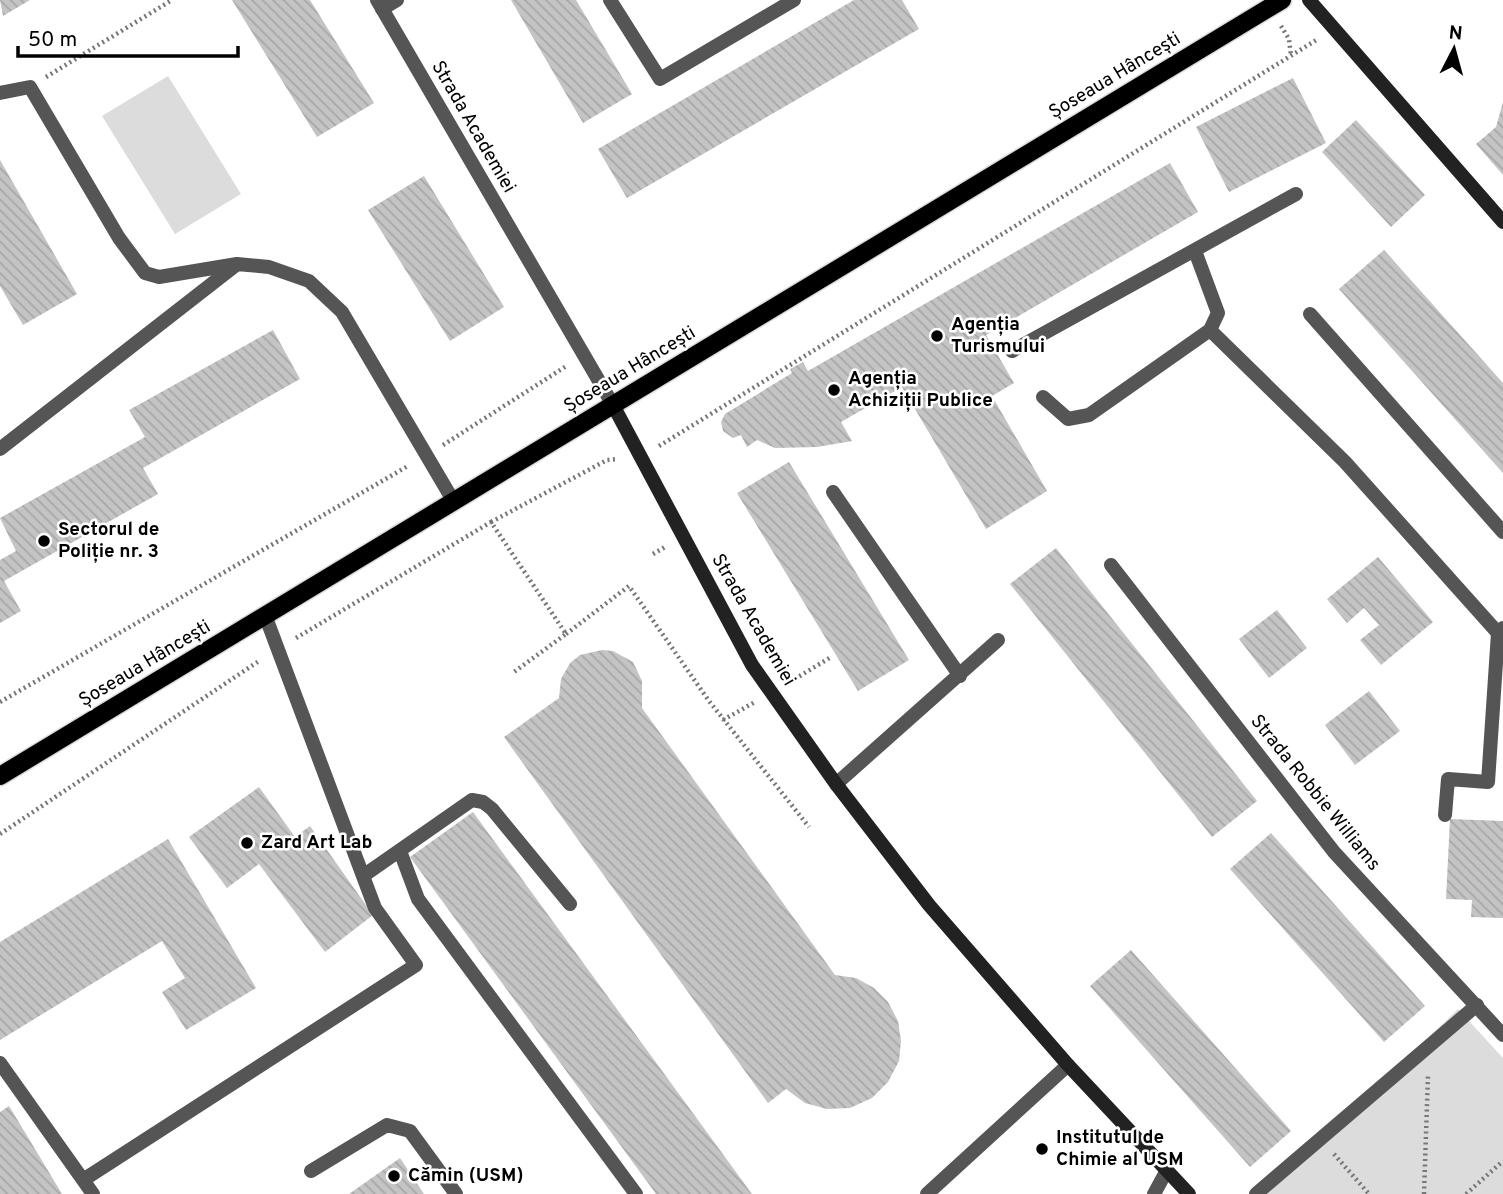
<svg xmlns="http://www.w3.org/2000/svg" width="1503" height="1194" font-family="Overpass,sans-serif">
<defs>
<pattern id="building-back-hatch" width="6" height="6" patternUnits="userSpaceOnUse" patternTransform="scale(1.75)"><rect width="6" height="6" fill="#c4c4c4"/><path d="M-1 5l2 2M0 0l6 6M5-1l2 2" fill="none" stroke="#a7a7a7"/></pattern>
</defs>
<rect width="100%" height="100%" fill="#fff"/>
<path fill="#dcdcdc" d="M168,76L241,194L175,234L102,116Z
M1458,1009L1503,1058V1194H1267Z"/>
<path fill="url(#building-back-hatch)" d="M0,0H30L3,16Z
M232,0H310L374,103L317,137Z
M511,0H576L632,94L583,123Z
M854,0H902L919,29L627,198L598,149Z
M1293,78L1326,143L1229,192L1196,127Z
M1503,102V175L1476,144L1496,127Z
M1356,120L1425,195L1391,227L1322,152Z
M0,160L77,294L23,325L0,286Z
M1170,163L1198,212L986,335L1014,383L992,396L1047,491L986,529L902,387L841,422L852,441L817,447L775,448L757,440L747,447L741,435L733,438L723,431L721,422L725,414L792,373L790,369L803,362L808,371Z
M424,176L504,307L450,341L368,210Z
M1384,250L1503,383V473L1339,289Z
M273,330L300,379L143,468L158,494L4,581L21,611L0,623V560L16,551L0,518L145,437L129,410Z
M789,462L909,660L858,691L737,493Z
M1056,548L1257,801L1212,837L1010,584Z
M1378,557L1433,622L1381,665L1360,640L1379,625L1364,608L1347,623L1327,599Z
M1277,610L1307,648L1269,678L1239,639Z
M602,650L613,651L633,662L642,681V708L835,975L856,978L874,988L888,1002L898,1021L901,1041L899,1061L888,1082L872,1098L850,1108L827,1109L805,1103L786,1089L768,1103L504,737L559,698L561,679L570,663L580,655Z
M1369,691L1400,731L1355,765L1325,725Z
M259,787L295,837L310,826L373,915L325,952L259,864L227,888L189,837Z
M473,812L752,1194H656L410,857Z
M1450,819L1503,821V918L1471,917L1472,900L1446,899Z
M1271,833L1425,1006L1384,1042L1230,869Z
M168,839L256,988L186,1030L162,992L185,978L162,941L0,1040V942Z
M1131,950L1291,1131L1250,1167L1090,986Z
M9,1106L32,1144L62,1194H0V1112Z
M400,1158L424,1194H349Z"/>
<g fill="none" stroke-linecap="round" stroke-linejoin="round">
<defs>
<path id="primary" d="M0,776L1282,0"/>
</defs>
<use href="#primary" stroke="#dbdbdb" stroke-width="21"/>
<path stroke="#777" stroke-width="4.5" stroke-dasharray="2 3.5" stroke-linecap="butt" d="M1281,26L1289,39L1291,56
M46,77L172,0
M443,445L568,365
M659,446L1318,39
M491,522L607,460L617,459
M653,554L665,547
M566,634L629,586L709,701L809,827
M296,638L491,522L566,634L514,672
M790,682L831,657
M0,702L408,466
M723,720L755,702
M0,834L259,661
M1334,1154L1369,1194
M1424,1194L1428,1075
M1466,1194L1503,1161"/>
<path stroke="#555" stroke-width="14" d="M610,0L660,79L794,0
M382,9L397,0
M0,93L30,87L119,238L145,273L159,277L237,264L269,267L309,281L342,312L454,502
M1195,251L1218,313L1210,330L1345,462L1498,633L1503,628
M1310,314L1503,532
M1012,351L1296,194
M1043,397L1068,419L1089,415L1210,330
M0,449L236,265
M833,492L960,676
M836,784L998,640
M1445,815L1448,779L1488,782L1498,633
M400,851L418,899L636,1194
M363,876L472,800L483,802L492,809L570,904
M0,1063L93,1194
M311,1171L387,1125L410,1131L456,1194
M83,1180L416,965L375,908L265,615
M927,1194L1068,1065
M1154,1194L1167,1170
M1256,1194L1477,1005"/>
<path stroke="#555" stroke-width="14" d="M377,0L613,405
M1111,565L1334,852L1503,1035"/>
<path stroke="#222" stroke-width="14" d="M1309,0L1503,222
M613,405L752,665L836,784L929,905L1068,1065L1189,1194"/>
<use href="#primary" stroke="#000" stroke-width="18"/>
</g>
<g fill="#000" stroke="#fff" stroke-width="2.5">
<circle cx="937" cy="336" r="7"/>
<circle cx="834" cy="390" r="7"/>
<circle cx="44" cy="541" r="7"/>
<circle cx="247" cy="843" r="7"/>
<circle cx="1042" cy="1149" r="7"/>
<circle cx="394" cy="1176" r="7"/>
</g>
<g text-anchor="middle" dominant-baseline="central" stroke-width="5" stroke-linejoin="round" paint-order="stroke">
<g font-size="19" fill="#000" stroke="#fff">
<text transform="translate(1115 76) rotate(-31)">Șoseaua Hâncești</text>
<text transform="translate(473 127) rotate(60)">Strada Academiei</text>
<text transform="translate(630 370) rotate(-31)">Șoseaua Hâncești</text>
<text transform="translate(753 620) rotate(60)">Strada Academiei</text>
<text transform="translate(145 664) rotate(-31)">Șoseaua Hâncești</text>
<text transform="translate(1315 793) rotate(51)">Strada Robbie Williams</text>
</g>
<g font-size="19" font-weight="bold" fill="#000" stroke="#fff" text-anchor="start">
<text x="951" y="325">Agenția<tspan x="951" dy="22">Turismului</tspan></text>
<text x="848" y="379">Agenția<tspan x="848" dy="22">Achiziții Publice</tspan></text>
<text x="58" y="530">Sectorul de<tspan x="58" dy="22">Poliție nr. 3</tspan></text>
<text x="261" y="843">Zard Art Lab</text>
<text x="1056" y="1138">Institutul de<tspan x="1056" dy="22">Chimie al USM</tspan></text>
<text x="408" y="1176">Cămin (USM)</text>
</g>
</g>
<g transform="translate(1454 49) rotate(6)" stroke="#ffffff" stroke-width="5" paint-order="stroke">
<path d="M0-5L12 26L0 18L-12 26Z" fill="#000000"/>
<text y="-10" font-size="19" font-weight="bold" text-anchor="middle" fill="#000000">N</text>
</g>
<path d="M18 46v10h220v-10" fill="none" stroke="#000000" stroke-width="3.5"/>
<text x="28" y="46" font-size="21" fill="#000000" stroke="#ffffff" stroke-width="5" paint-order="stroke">50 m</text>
</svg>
